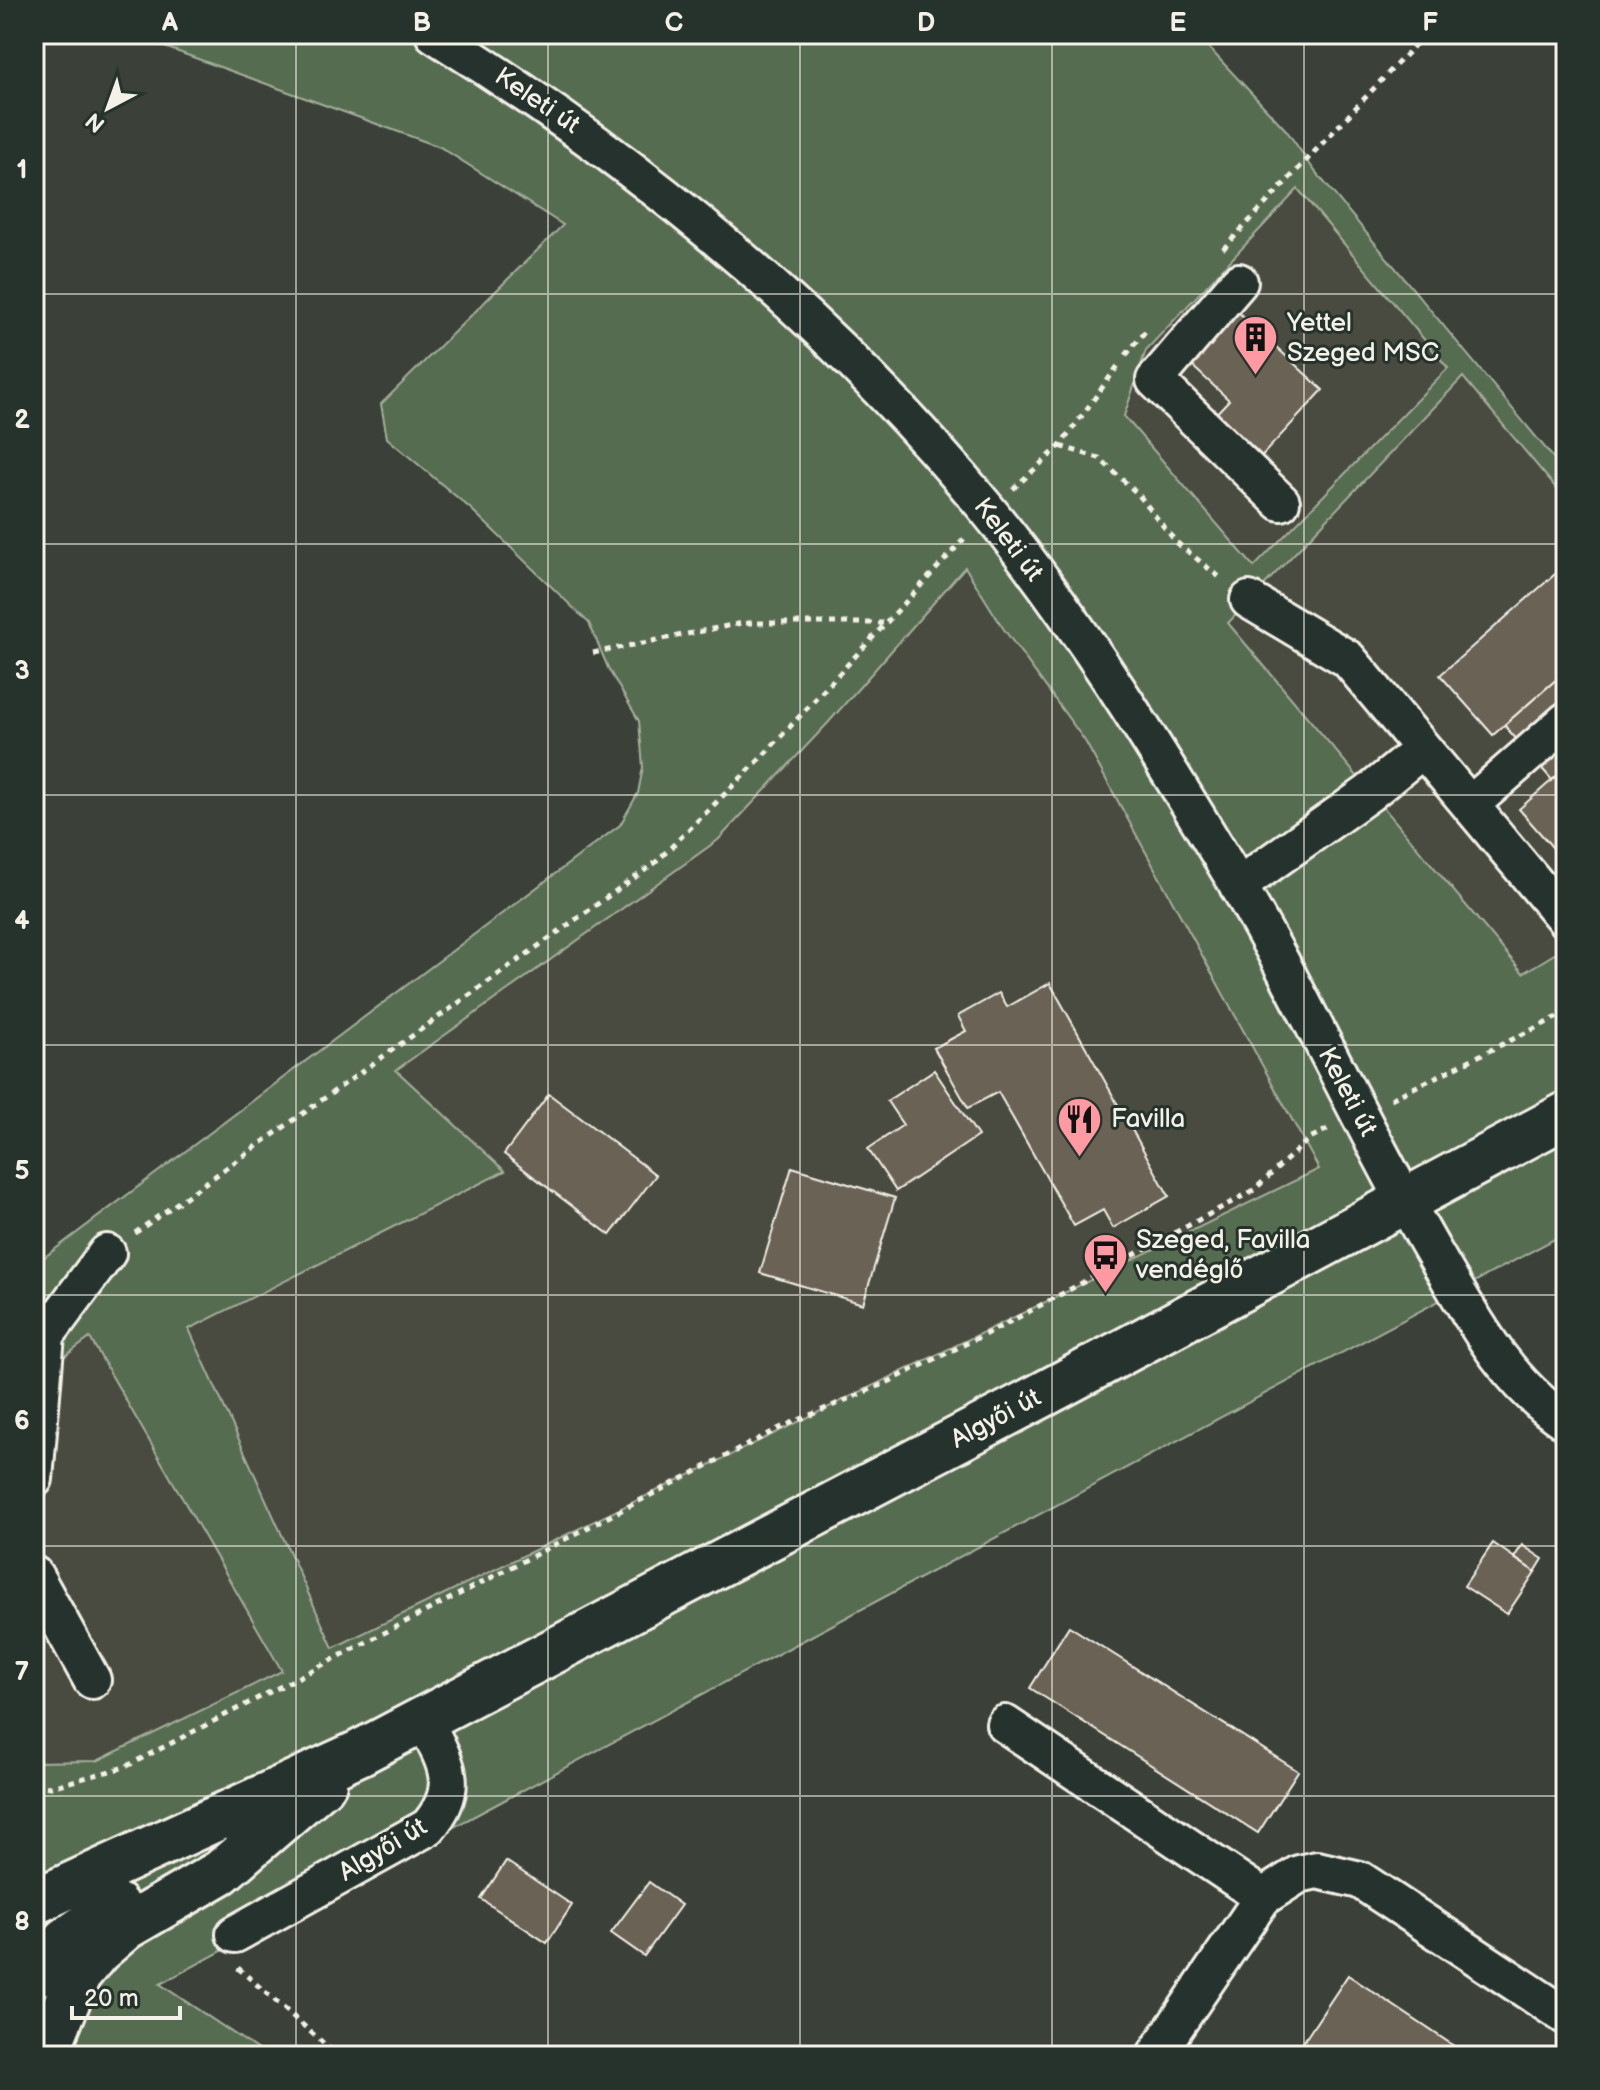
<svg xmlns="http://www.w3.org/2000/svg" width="1600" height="2090" font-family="'Balsamiq Sans',sans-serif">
<rect width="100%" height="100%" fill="#3b4139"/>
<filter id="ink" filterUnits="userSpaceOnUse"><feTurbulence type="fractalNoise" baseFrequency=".0125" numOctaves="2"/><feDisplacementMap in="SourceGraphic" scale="16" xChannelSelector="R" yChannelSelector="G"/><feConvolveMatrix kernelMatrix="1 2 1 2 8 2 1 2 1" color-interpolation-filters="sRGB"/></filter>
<g filter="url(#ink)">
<path fill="#494b41" d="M1298,189L1448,368L1254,568L1124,415L1146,351Z
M1463,376L1566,500V947L1523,973L1227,623Z
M965,567L1003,628L1085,741L1320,1168L333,1649L188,1329L505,1171L396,1070L718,840L828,723Z
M90,1338L282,1672L96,1761L36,1765L34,1379Z"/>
<path fill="#566c51" stroke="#a5ae9c" stroke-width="2" fill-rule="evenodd" d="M129,34H1196L1286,130L1314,170L1566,473V500L1463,377L1228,623L1523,973L1566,947V1233L160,1984L267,2056H34V1762L97,1761L282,1671L90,1338L34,1379V1265L620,825L638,793L643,767L639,721L609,670L589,623L471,509L387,438L381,404L563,225L440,147ZM1298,189L1448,368L1254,567L1124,416L1146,350ZM965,567L1003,628L1085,741L1319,1169L333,1648L189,1329L505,1171L396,1070L718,840L828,723Z"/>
<path fill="#6b6255" stroke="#f4f1e8" stroke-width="2" d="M1237,311L1323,390L1256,462L1211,419L1229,400L1189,363Z
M1562,568L1566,573V671L1493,735L1440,675Z
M1566,671V768L1552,780L1504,725Z
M1566,768V863L1519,809Z
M1050,983L1169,1196L1113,1228L1103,1210L1074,1226L998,1092L968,1108L934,1048L966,1031L958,1016L999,993L1007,1007Z
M934,1070L978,1136L896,1191L868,1149L903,1125L887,1101Z
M549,1094L656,1175L610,1235L504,1154Z
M792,1167L895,1198L863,1304L760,1273Z
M1493,1543L1535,1572L1507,1614L1464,1586Z
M1522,1545L1543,1559L1535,1572L1514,1558Z
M1069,1626L1298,1771L1258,1833L1030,1688Z
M506,1861L572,1905L547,1943L481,1899Z
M649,1882L681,1905L644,1956L611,1933Z
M1348,1975L1469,2056H1294Z"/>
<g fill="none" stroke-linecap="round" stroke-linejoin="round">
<defs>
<path id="minor" d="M434,34C642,164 830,319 986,508C1080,623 1159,753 1235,880C1306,1001 1363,1130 1433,1251C1471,1315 1503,1380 1566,1422
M1239,282L1155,380L1281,502
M1249,600L1348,659L1566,920
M1470,805L1566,721
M1238,886L1369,793L1423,749
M34,1479L46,1335L107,1253
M34,1575L92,1680
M1005,1724L1263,1897
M235,1934L428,1827C464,1785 444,1761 423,1718
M1155,2056L1263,1897L1299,1874L1317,1870L1360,1880L1566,2016"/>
<path id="major" d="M34,1902L359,1753L1042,1395L1566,1115
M41,1972L66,1940L116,1905
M45,2056L78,1975L98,1951L126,1927L221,1872L324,1783"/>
</defs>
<use href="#minor" stroke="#f4f1e8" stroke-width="42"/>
<use href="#major" stroke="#f4f1e8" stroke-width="50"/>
<path stroke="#f4f1e8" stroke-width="5" stroke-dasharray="6 6" stroke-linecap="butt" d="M1223,249L1425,34
M1126,355L1147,329
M1060,446L1099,458L1138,494L1176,542L1223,580
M1013,489L1060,446L1120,363
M593,653L742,623H883
M1391,1099L1566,1013
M135,1233L655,863L760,759L964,539
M34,1785L51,1787L125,1767L782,1427L888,1382L1004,1325L1254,1190L1310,1138L1328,1129
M238,1968L338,2056"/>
<use href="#minor" stroke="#26332d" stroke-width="36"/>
<use href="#major" stroke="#26332d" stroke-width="44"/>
</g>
</g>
<path fill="none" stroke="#f4f1e8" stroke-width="2" stroke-opacity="0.55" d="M296,34V2056M548,34V2056M800,34V2056M1052,34V2056M1304,34V2056M34,294H1566M34,544H1566M34,795H1566M34,1045H1566M34,1295H1566M34,1546H1566M34,1796H1566"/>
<defs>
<symbol id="building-pin" viewBox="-11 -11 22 30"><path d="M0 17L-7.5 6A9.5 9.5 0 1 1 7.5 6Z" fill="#ff9aa2" stroke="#26332d"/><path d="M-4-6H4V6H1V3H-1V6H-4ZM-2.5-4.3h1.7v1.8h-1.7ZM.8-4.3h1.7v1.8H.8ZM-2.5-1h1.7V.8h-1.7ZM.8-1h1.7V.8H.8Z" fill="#111"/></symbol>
<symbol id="restaurant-pin" viewBox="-11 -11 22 30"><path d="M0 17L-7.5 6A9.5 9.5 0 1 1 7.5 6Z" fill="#ff9aa2" stroke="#26332d"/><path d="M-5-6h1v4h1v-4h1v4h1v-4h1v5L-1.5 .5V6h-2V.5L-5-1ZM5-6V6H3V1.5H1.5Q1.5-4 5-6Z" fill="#111"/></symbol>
<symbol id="bus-pin" viewBox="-11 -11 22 30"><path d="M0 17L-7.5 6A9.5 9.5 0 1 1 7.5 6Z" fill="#ff9aa2" stroke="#26332d"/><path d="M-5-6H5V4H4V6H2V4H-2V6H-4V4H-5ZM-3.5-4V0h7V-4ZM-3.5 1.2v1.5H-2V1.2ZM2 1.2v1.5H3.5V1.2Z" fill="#111"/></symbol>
</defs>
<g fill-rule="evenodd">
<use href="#building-pin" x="1230" y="312" width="51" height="69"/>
<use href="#restaurant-pin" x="1054" y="1094" width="51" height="69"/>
<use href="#bus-pin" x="1080" y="1230" width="51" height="69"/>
</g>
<g text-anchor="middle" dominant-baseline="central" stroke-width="6" stroke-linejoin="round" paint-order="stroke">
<g font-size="26" fill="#f4f1e8" stroke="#26332d">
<text transform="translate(537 101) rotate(34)">Keleti út</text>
<text transform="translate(1008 540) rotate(53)">Keleti út</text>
<text transform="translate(1347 1092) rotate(62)">Keleti út</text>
<text transform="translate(996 1419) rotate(-28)">Algyői út</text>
<text transform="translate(383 1850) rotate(-31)">Algyői út</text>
</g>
<g font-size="26" fill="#f4f1e8" stroke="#26332d" text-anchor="start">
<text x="1287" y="323">Yettel<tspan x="1287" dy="30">Szeged MSC</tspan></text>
<text x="1111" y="1119">Favilla</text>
<text x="1136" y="1240">Szeged, Favilla<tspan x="1136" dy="30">vendéglő</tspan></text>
</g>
</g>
<rect width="1600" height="2090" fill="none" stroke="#26332d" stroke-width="88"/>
<g transform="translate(108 108) rotate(221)" stroke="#26332d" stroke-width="6" paint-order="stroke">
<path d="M0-6L14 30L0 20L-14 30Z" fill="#f4f1e8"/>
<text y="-12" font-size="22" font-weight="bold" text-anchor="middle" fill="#f4f1e8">N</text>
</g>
<path d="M72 2006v12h108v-12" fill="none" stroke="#f4f1e8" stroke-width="4"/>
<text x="84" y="2006" font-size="24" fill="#f4f1e8" stroke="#26332d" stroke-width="6" paint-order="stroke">20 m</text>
<rect x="44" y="44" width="1512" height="2002" fill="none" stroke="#f4f1e8" stroke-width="3"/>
<g font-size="26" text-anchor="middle" font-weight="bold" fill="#f4f1e8">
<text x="170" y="31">A</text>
<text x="422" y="31">B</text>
<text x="674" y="31">C</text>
<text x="926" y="31">D</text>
<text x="1178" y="31">E</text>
<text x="1430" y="31">F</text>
<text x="22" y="178">1</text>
<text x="22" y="428">2</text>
<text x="22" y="679">3</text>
<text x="22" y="929">4</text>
<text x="22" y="1179">5</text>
<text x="22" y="1429">6</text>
<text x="22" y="1680">7</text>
<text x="22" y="1930">8</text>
</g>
</svg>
